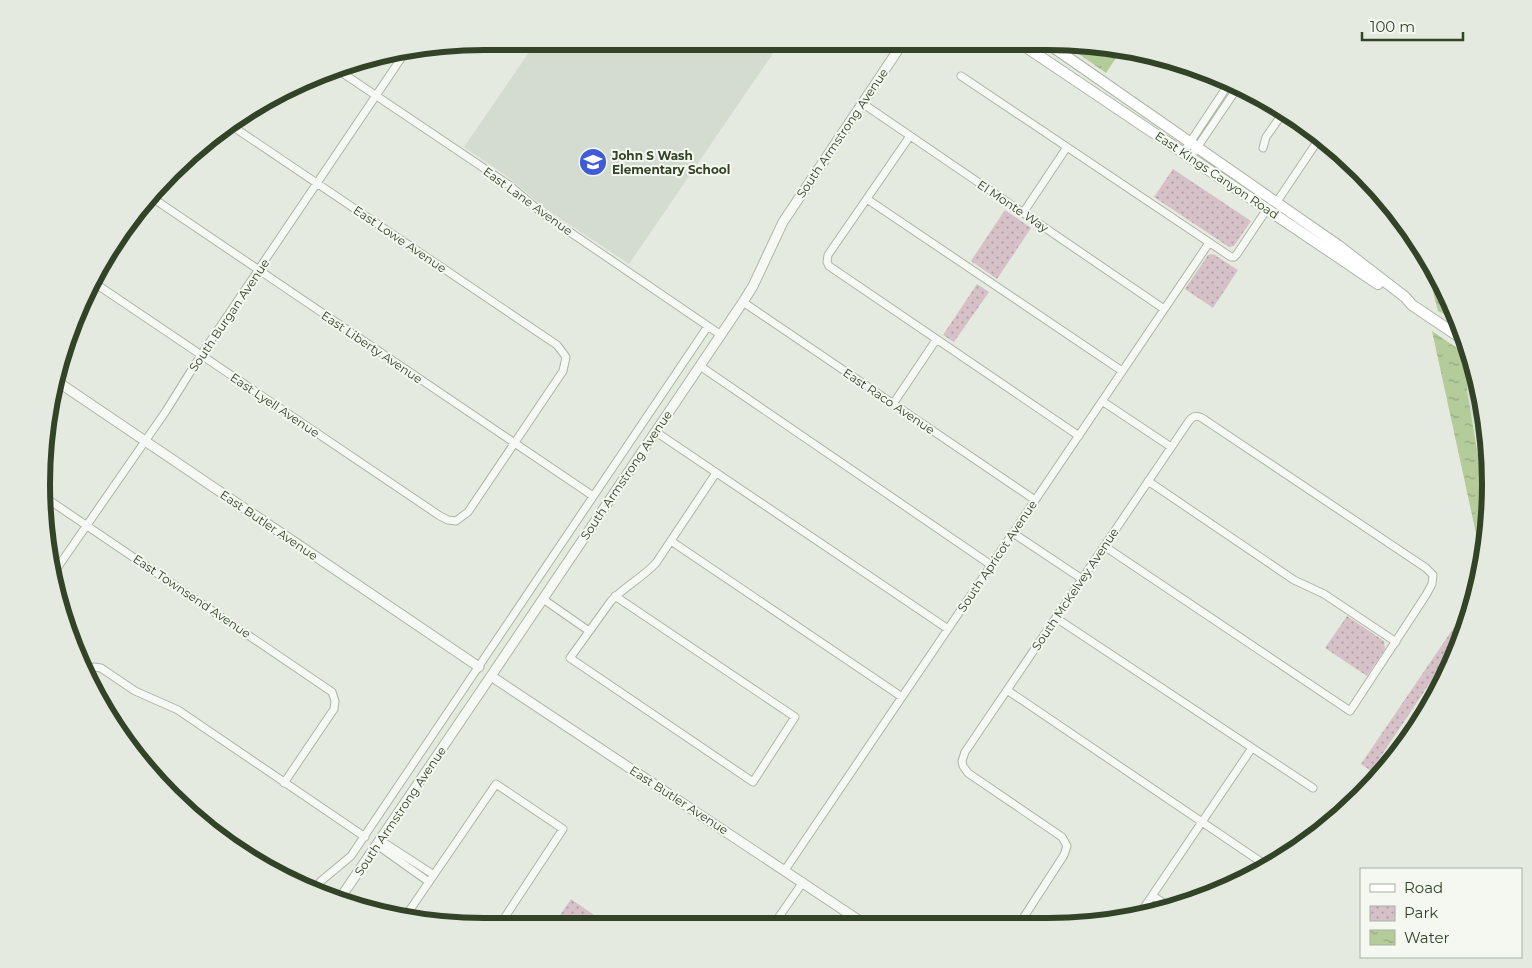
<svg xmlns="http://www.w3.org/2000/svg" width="1532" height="968" font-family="Montserrat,sans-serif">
<defs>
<pattern id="park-dots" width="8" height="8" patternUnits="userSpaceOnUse" patternTransform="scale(1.25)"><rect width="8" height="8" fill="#d5c1c7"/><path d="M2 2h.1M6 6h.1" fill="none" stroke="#ad9ea2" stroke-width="1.8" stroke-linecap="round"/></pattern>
<pattern id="water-ripples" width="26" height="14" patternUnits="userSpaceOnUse" patternTransform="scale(1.25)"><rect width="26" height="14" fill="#b4cc9a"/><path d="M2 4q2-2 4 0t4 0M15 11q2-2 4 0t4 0" fill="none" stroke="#93a77e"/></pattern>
</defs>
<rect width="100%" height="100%" fill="#e5eae1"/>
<path fill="#d4dccf" d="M536,42L768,43L776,49L629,264L546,209L508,177L464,147Z
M1470,357L1487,426L1489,503L1483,480L1467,389Z"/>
<path fill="url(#park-dots)" d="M1173,169L1251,221L1234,246L1229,247L1154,197Z
M1005,210L1031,228L997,279L971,261Z
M1213,254L1238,270L1213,308L1185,289L1208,255Z
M977,284L989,292L954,342L943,335Z
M1476,595L1462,635L1371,771L1361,764Z
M1347,616L1384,641L1385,649L1367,676L1325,648Z
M571,899L607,924H554Z"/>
<path fill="url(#water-ripples)" d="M1066,45H1106L1122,49L1106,73Z
M1418,244C1434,266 1448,291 1453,318L1438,311L1428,273Z
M1432,331L1470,357L1467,390L1482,480L1489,503L1490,513L1482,561Z"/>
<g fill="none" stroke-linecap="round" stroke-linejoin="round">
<defs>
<path id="minor" d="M478,42L479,43
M335,68L509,185L542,213L721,335
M961,76L1231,257H1234L1237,254L1267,209
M862,103L1164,309
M910,136L828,255L827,262L829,266L1079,436
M1263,148L1266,137L1283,113
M1183,153L1230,82
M1190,158L1238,87
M151,197L593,496
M867,199L1122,371
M1276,203L1321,136
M1023,213L1067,147
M96,284L440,516L448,520L456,521L468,512L563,371L566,357L557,345L229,124
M743,302L1035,500
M700,366L991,565
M1102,401L1171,447
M893,404L936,340
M656,432L948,629
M1148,481L1294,580L1324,594L1396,642
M43,496L332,692L335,701L334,709L284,783
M1013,533L1082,579
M671,541L902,697
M53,574L166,411L201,355L404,54
M615,596L795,717L753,782L570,658L611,601C624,587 642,578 656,563L716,473
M543,599L589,631
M1056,618L1313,788
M89,671L94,667L101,668L135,691L178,710L365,837
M1007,690L1267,866
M213,834L220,838
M380,840L434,875
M377,845L429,882
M785,870L1209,243
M313,892L321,881L351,856L708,326
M1153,896L1171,908
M1139,915L1252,748
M1025,916L1038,926
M405,917L496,784L563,829L501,923
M774,924L803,882
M1018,926L1064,855L1067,846L1062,837L968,773L963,766L962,761L965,752L1189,421C1193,416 1196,415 1202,418L1426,568L1433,575L1432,584L1426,595L1350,711L1104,546"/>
<path id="tertiary" d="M58,382L479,667
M491,676L866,925
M339,900L491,676L743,302L753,286L783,222L902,44"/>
<path id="secondary" d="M1023,45L1378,284
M1050,45L1339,246L1405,297L1412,305L1467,342"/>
</defs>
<use href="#minor" stroke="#acb5a6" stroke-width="9"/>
<use href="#tertiary" stroke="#acb5a6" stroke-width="11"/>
<use href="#secondary" stroke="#acb5a6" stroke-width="12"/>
<use href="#minor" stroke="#f6f8f4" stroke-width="7"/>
<use href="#tertiary" stroke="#f6f8f4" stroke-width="9"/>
<use href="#secondary" stroke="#fff" stroke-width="10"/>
</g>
<defs>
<symbol id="school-disc" viewBox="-11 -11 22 22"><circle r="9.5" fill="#3f5cd6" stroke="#f4f8f1"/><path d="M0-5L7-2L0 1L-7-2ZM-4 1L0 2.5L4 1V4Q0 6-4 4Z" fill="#fff"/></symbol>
</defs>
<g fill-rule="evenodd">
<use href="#school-disc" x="577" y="146" width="32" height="32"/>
</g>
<g text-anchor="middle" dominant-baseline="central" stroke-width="4" stroke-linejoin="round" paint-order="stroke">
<g font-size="12" fill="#334328" stroke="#f4f8f1">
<text transform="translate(842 133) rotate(-56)">South Armstrong Avenue</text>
<text transform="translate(1217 175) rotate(34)">East Kings Canyon Road</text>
<text transform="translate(528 201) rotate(36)">East Lane Avenue</text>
<text transform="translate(1013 206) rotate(34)">El Monte Way</text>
<text transform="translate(400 239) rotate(34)">East Lowe Avenue</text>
<text transform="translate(229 315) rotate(-56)">South Burgan Avenue</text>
<text transform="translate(372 347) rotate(34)">East Liberty Avenue</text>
<text transform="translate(889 401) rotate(34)">East Raco Avenue</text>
<text transform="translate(275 405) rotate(34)">East Lyell Avenue</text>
<text transform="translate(626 475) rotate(-56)">South Armstrong Avenue</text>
<text transform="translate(269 525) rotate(34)">East Butler Avenue</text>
<text transform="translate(997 556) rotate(-56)">South Apricot Avenue</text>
<text transform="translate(1075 589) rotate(-56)">South McKelvey Avenue</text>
<text transform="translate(192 596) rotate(34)">East Townsend Avenue</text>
<text transform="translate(679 800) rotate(33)">East Butler Avenue</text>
<text transform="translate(400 811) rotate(-56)">South Armstrong Avenue</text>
</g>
<g font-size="12" font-weight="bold" fill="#334328" stroke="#f4f8f1" text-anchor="start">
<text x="612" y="155">John S Wash<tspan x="612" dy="14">Elementary School</tspan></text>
</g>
</g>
<path d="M0 0H1532V968H0ZM484 50H1048A434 434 0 0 1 1482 484V484A434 434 0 0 1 1048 918H484A434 434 0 0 1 50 484V484A434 434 0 0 1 484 50Z" fill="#e5eae1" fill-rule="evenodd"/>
<path fill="none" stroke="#334328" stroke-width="6" d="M484 50H1048A434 434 0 0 1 1482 484V484A434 434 0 0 1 1048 918H484A434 434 0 0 1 50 484V484A434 434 0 0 1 484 50Z"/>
<rect x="1360" y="868" width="162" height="90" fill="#f4f8f1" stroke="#a7b0a1"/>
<rect x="1370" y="884" width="25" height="8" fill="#ffffff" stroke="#a7b0a1"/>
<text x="1404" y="893" font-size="15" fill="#334328">Road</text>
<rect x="1370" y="906" width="25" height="15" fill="url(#park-dots)" stroke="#a7b0a1"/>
<text x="1404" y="918" font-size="15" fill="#334328">Park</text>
<rect x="1370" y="930" width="25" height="15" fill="url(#water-ripples)" stroke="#a7b0a1"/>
<text x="1404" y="943" font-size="15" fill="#334328">Water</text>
<path d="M1362 32v8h101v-8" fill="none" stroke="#334328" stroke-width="2.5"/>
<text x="1370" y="32" font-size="15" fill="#334328" stroke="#f4f8f1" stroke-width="4" paint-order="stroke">100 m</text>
</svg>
